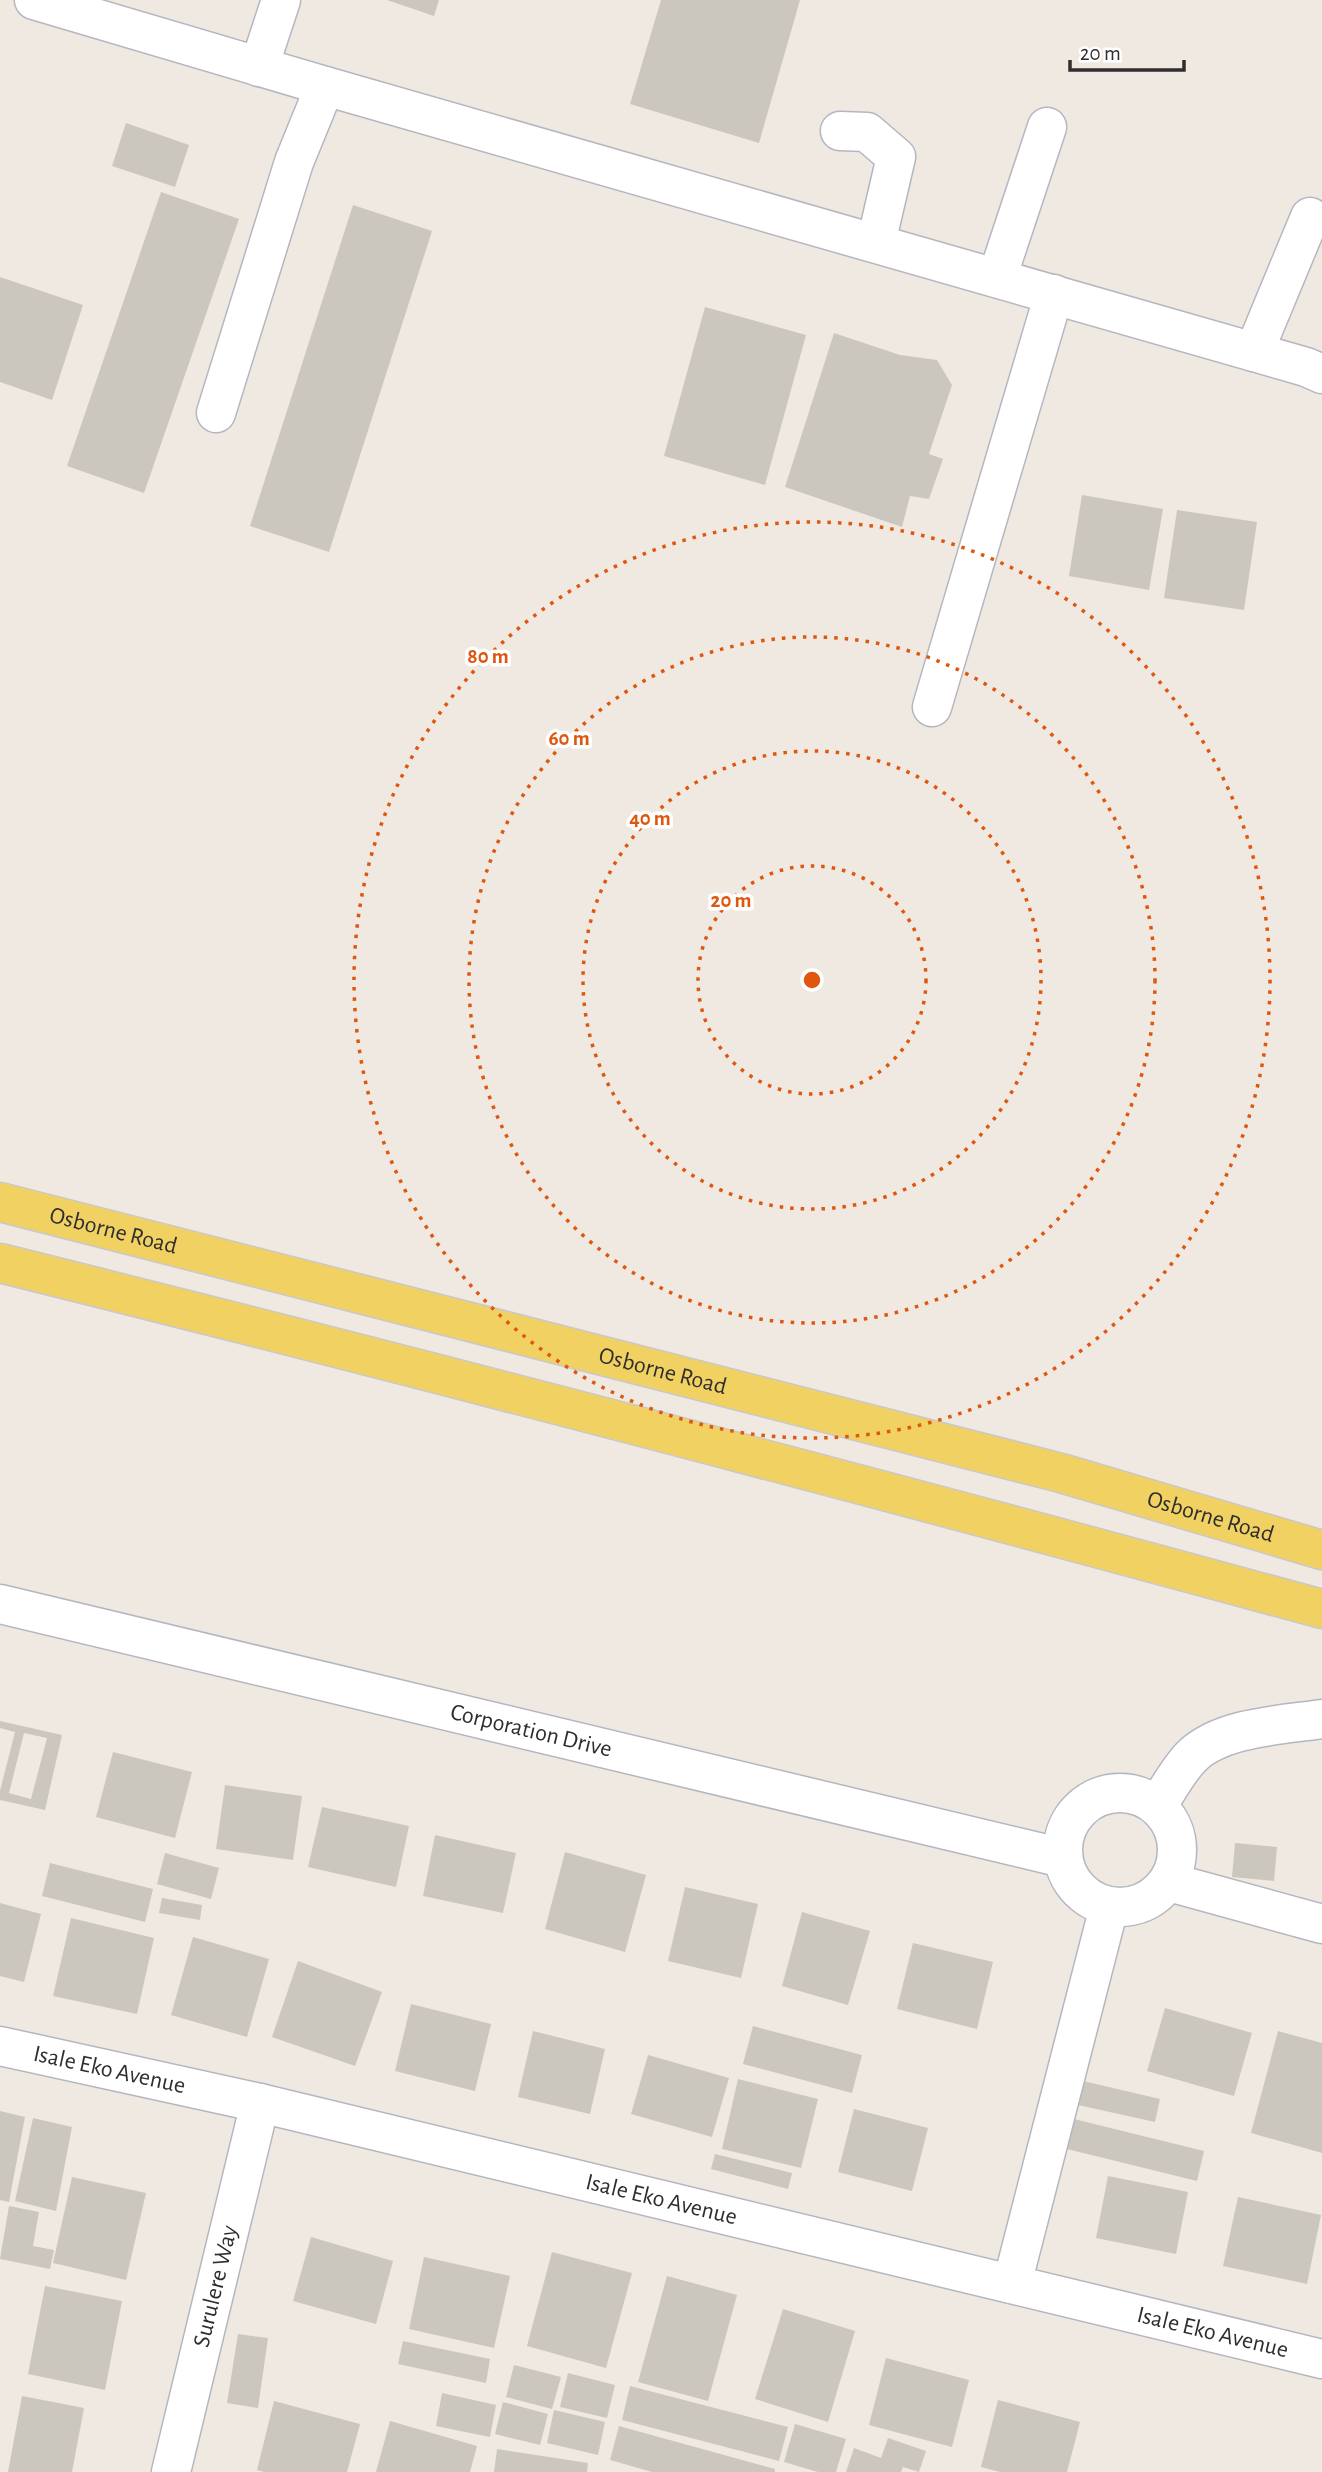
<svg xmlns="http://www.w3.org/2000/svg" width="1322" height="2472" font-family="'Alegreya Sans',sans-serif">
<rect width="100%" height="100%" fill="#efe9e1"/>
<path fill="#cbc7bf" fill-rule="evenodd" d="M387,0H439L434,16Z
M661,0H800L759,143L630,104Z
M126,123L189,145L175,187L112,166Z
M161,192L239,219L144,493L67,466Z
M353,205L432,231L329,552L250,526Z
M0,277L83,305L52,400L0,382Z
M705,307L806,335L765,485L664,456Z
M834,333L900,355L937,360L952,385L929,454L943,459L929,499L910,496L902,527L785,487Z
M1082,495L1163,509L1149,590L1069,576Z
M1177,510L1257,522L1244,610L1164,598Z
M0,1721L62,1735L45,1810L0,1800V1791L15,1732L0,1728ZM24,1733L47,1738L31,1799L9,1793Z
M113,1752L192,1772L175,1838L96,1817Z
M225,1785L302,1796L293,1860L216,1849Z
M322,1807L409,1826L396,1887L308,1867Z
M435,1835L516,1853L503,1913L423,1896Z
M1235,1843L1277,1847L1274,1881L1232,1877Z
M565,1852L646,1875L625,1952L545,1929Z
M165,1853L219,1868L211,1899L157,1884Z
M50,1863L153,1889L145,1922L42,1896Z
M685,1887L758,1904L741,1978L668,1961Z
M162,1898L202,1905L200,1920L159,1913Z
M0,1903L41,1914L24,1982L0,1976Z
M802,1912L870,1931L848,2005L782,1986Z
M71,1918L154,1938L137,2014L53,1996Z
M193,1937L269,1959L247,2037L171,2015Z
M913,1943L993,1962L977,2029L897,2009Z
M298,1961L382,1992L355,2066L272,2037Z
M411,2004L491,2024L475,2091L395,2071Z
M1165,2008L1252,2033L1234,2096L1147,2071Z
M753,2026L862,2055L852,2093L743,2064Z
M533,2031L605,2049L590,2114L518,2097Z
M1278,2031L1322,2043V2153L1251,2133Z
M648,2055L729,2078L712,2137L631,2114Z
M738,2079L818,2099L801,2168L722,2149Z
M1083,2081L1160,2099L1155,2122L1078,2105Z
M854,2109L928,2128L912,2191L838,2172Z
M0,2111L25,2117L9,2202L0,2200Z
M33,2118L72,2127L56,2211L15,2201Z
M1074,2119L1204,2151L1197,2181L1067,2149Z
M715,2154L792,2173L788,2189L711,2169Z
M1108,2176L1188,2192L1176,2254L1096,2238Z
M72,2177L146,2193L126,2280L53,2263Z
M1238,2197L1321,2215L1307,2284L1223,2266Z
M9,2206L39,2212L33,2246L54,2250L50,2269L0,2259Z
M311,2237L393,2261L376,2324L293,2301Z
M552,2252L632,2273L606,2368L527,2346Z
M424,2257L510,2276L494,2348L409,2329Z
M667,2276L737,2295L708,2401L638,2382Z
M45,2286L122,2301L105,2390L28,2374Z
M783,2309L855,2331L828,2422L755,2399Z
M238,2334L268,2338L258,2408L227,2403Z
M403,2341L490,2359L486,2383L398,2364Z
M886,2358L969,2380L952,2447L869,2425Z
M514,2365L561,2377L552,2409L506,2397Z
M568,2373L615,2385L607,2418L560,2407Z
M630,2386L788,2427L779,2461L622,2420Z
M442,2393L496,2405L490,2437L436,2426Z
M22,2396L84,2408L72,2472H8Z
M998,2400L1080,2422L1067,2472H1000L981,2467Z
M274,2401L360,2424L347,2472H264L257,2470Z
M503,2402L548,2414L540,2445L495,2434Z
M554,2410L605,2422L598,2455L547,2443Z
M390,2421L477,2446L470,2472H376Z
M795,2424L846,2439L836,2472H818L784,2462Z
M619,2426L775,2469V2472H652L610,2460Z
M888,2438L926,2451L919,2472L903,2467L901,2472H846L854,2448L881,2458Z
M497,2449L588,2463L587,2472H494Z"/>
<g fill="none" stroke-linecap="round" stroke-linejoin="round">
<defs>
<g id="street">
<path d="M34,0L325,86L1306,367L1322,374"/>
<path d="M259,67L281,0"/>
<path d="M840,131L867,132L896,157L876,243"/>
<path d="M997,278L1047,127"/>
<path d="M1254,352L1310,217"/>
<path d="M216,413L294,162L325,86"/>
<path d="M932,707L1054,294"/>
<path id="s1" d="M0,1604L1063,1858"/>
<circle cx="1120" cy="1850" r="57"/>
<path d="M1157,1806C1168,1790 1178,1770 1192,1756C1222,1727 1282,1725 1322,1719"/>
<path d="M1169,1882L1322,1924"/>
<path id="s2" d="M0,2046L260,2103L1322,2359"/>
<path d="M1012,2284L1109,1907"/>
<path id="s3" d="M171,2472L260,2103"/>
</g>
<g id="primary">
<path id="s4" d="M0,1202L1061,1473L1322,1550"/>
<path d="M0,1263C442,1373 882,1489 1322,1609"/>
</g>
</defs>
<use href="#street" stroke="#b4b7c1" stroke-width="41"/>
<use href="#primary" stroke="#c9c9c9" stroke-width="41"/>
<use href="#street" stroke="#fff" stroke-width="38"/>
<use href="#primary" stroke="#f2d163" stroke-width="38"/>
</g>
<g fill="none" stroke="#df570e" stroke-width="3.5" stroke-dasharray="3.5 7">
<circle cx="812" cy="980" r="114"/>
<circle cx="812" cy="980" r="229"/>
<circle cx="812" cy="980" r="343"/>
<circle cx="812" cy="980" r="458"/>
</g>
<g text-anchor="middle" dominant-baseline="central" stroke-width="7" stroke-linejoin="round" paint-order="stroke">
<g font-size="24" fill="#2e2e2e" stroke="#fff">
<text stroke="none"><textPath href="#s4" startOffset="117">Osborne Road</textPath></text>
<text stroke="none"><textPath href="#s4" startOffset="684">Osborne Road</textPath></text>
<text stroke="none"><textPath href="#s4" startOffset="1251">Osborne Road</textPath></text>
<text stroke="none"><textPath href="#s1" startOffset="546">Corporation Drive</textPath></text>
<text stroke="none"><textPath href="#s2" startOffset="112">Isale Eko Avenue</textPath></text>
<text stroke="none"><textPath href="#s2" startOffset="679">Isale Eko Avenue</textPath></text>
<text stroke="none"><textPath href="#s3" startOffset="191">Surulere Way</textPath></text>
<text stroke="none"><textPath href="#s2" startOffset="1246">Isale Eko Avenue</textPath></text>
</g>
</g>
<circle cx="812" cy="980" r="10" fill="#df570e" stroke="#fff" stroke-width="3.5"/>
<g font-size="21" text-anchor="middle" font-weight="bold" fill="#df570e" stroke="#fff" stroke-width="7" stroke-linejoin="round" paint-order="stroke">
<text x="488" y="663">80 m</text>
<text x="569" y="745">60 m</text>
<text x="650" y="825">40 m</text>
<text x="731" y="907">20 m</text>
</g>
<path d="M1070 60v10h114v-10" fill="none" stroke="#2e2e2e" stroke-width="3.5"/>
<text x="1080" y="60" font-size="21" fill="#2e2e2e" stroke="#ffffff" stroke-width="5" paint-order="stroke">20 m</text>
</svg>
